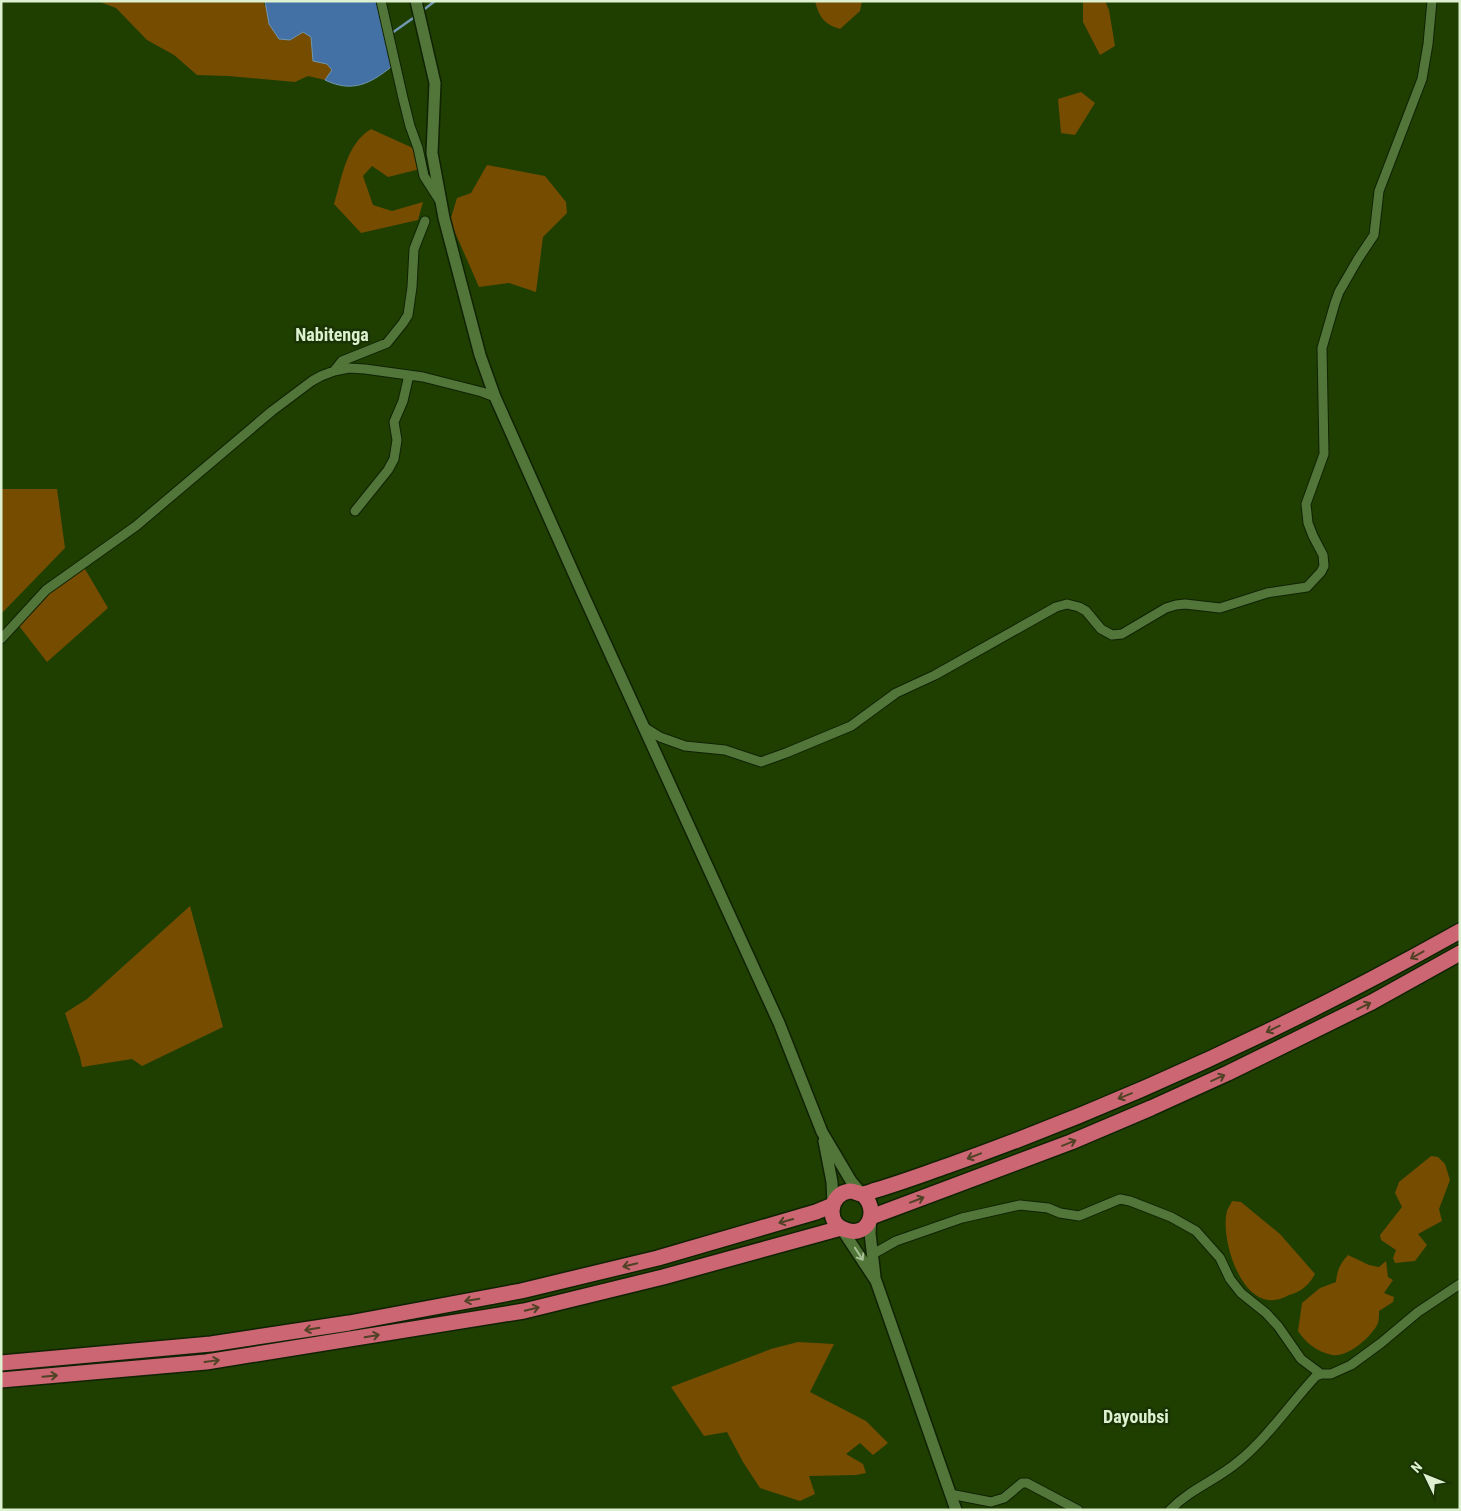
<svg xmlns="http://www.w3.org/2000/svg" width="1461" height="1511" font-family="'Roboto Condensed',sans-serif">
<rect width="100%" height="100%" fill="#1e3f00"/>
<path fill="#754c00" d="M95,1H265L264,4L290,40L303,32L311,37L313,60L327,64L332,70L325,80L308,76L295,82L228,76L197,75L174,55L147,40L116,8L100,2Z
M815,1H862L860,11L840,29C824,24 819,17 815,1Z
M1083,1H1105L1109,10L1115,46L1100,55L1083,22Z
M1081,92L1095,103L1075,135L1061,133L1058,99Z
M371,129L415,149L420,169L388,177L372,166L363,176L373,205L392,211L423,202L418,220L361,233L334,204C342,178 346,144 371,129Z
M487,165L545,176L566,202L567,213L543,237L536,292L509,283L479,287L450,221L457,198L471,193Z
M1,489H57L65,548L1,614Z
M82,564L108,608L47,662L16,622Z
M190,906L223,1027L142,1066L132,1059L82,1067L80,1057L65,1013L87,999Z
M1431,1156L1438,1157L1445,1164L1450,1180L1439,1209L1442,1221L1418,1234L1427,1245L1415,1261L1395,1263L1393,1258L1396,1250L1381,1240L1380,1235L1402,1207L1395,1193L1399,1182Z
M1232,1201L1241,1202L1280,1234L1315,1274C1309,1285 1301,1292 1289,1295C1285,1297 1279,1300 1274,1300C1240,1304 1220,1237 1227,1211C1228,1208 1231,1204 1232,1201Z
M1348,1255L1369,1265L1379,1267L1386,1261L1388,1277L1393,1280L1384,1293L1394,1297L1393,1302L1379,1311C1379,1315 1379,1320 1378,1323C1372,1337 1347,1358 1332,1355C1317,1352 1305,1342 1298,1331L1302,1303L1320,1288L1336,1282C1337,1270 1340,1264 1348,1255Z
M798,1342L834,1344L810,1392L866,1421L888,1443L873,1455L860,1443L846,1454L863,1464L866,1473L856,1475L809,1476L815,1494L800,1501L760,1488L743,1462L727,1432L704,1436L671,1387L771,1349Z"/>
<path fill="#4370a5" stroke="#7197b2" d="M265,1H376L391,67C370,84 352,93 325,80L332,70L327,64L313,61L311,37L303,32L290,40L279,39L269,24Z"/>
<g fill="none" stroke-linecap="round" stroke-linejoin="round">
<path stroke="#7197b2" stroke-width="2.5" d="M422,11L435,1
M392,33L416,16"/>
<defs>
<path id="street" d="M381,1L403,98L410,126L418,148L424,176L440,201
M334,371L342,361L387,343L403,323L408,315L412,287L414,249L425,221
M355,511L388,470L394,459L397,440L394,422L403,401L409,375
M1,639L46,590L136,526L272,411L312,381L321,376L334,371L349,368L365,369L423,377L482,392L495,397
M644,727L660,737L685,746L725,750L761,762L786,753L851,726L896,693L935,675L1056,607L1067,604L1079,607L1086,611L1101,629L1112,635L1122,634L1166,608L1176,605L1185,604L1220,608L1267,593L1307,587L1321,572L1324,566L1323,555L1313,536L1308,523L1306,504L1324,454L1322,348L1335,303L1339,292L1358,259L1374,235L1379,191L1422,79L1428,44L1432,1
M873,1254L896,1241L962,1218L1020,1205L1048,1208L1060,1213L1079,1216L1120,1199L1130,1201L1171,1217L1196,1231L1220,1258L1230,1279L1241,1293L1266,1313L1278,1326L1301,1359L1321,1374
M950,1494L991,1502L1004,1498L1022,1483H1027L1078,1510
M1170,1510C1190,1489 1217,1480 1239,1461C1268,1437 1290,1404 1316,1376L1321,1374H1331L1351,1365L1381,1343L1418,1312L1460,1284"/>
<path id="secondary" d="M416,1L435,83L432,153L444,218L480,355L495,397L582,592L779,1023L822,1132L851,1181L862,1194
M824,1141L832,1182L833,1205
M871,1218L870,1233L875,1277
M841,1228L876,1281L956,1510"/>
<path id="highway" d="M862,1194C880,1209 869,1238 846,1230C825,1224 829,1193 850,1191C854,1191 857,1193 861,1194C866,1194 872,1191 876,1190C900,1183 924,1174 947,1166C1125,1103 1296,1023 1460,931
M871,1217L1071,1142L1151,1108L1228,1073L1372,1002L1460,953
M1,1363L211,1344L349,1323L521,1291L658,1258L816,1212L833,1205
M1,1380L206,1362L524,1311L663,1277L841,1228"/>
</defs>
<use href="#street" stroke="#102203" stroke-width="11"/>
<use href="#secondary" stroke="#102203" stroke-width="14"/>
<use href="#highway" stroke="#102203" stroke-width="18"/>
<use href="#street" stroke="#52763a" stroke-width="9"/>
<use href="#secondary" stroke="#52763a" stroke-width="11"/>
<use href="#highway" stroke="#cb6672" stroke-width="15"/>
</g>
<defs><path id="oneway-shaft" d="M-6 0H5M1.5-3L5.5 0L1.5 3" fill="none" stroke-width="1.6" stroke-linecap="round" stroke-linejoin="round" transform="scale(1.25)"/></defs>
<g stroke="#4f4225">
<use href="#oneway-shaft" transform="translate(1417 955) rotate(151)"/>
<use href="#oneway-shaft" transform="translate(1364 1006) rotate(-26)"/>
<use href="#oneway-shaft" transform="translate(1273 1029) rotate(154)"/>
<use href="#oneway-shaft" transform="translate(1218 1078) rotate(-24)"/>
<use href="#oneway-shaft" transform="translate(1125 1096) rotate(158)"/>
<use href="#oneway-shaft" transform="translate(1069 1143) rotate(-22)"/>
<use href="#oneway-shaft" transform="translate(974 1156) rotate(159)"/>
<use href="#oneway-shaft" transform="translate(917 1200) rotate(-21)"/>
<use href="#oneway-shaft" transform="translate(786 1221) rotate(164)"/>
<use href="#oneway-shaft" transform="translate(630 1265) rotate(166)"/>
<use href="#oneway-shaft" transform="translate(472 1300) rotate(170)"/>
<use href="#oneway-shaft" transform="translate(532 1309) rotate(-14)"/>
<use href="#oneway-shaft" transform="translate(312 1329) rotate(171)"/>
<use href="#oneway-shaft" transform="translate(372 1336) rotate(-10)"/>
<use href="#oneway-shaft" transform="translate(212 1361) rotate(-8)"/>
<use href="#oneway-shaft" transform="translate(50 1376) rotate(-5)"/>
</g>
<use stroke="#a5c095" href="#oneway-shaft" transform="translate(859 1254) rotate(57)"/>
<g text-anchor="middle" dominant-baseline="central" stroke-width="5" stroke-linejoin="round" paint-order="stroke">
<g font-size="18" font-weight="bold" fill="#ddf1d1" stroke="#1a3304">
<text x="332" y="334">Nabitenga</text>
<text x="1136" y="1416">Dayoubsi</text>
</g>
</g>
<rect width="1461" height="1511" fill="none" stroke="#ddf1d1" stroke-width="5"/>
<g transform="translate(1426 1476) rotate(313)" stroke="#1a3304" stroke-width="4" paint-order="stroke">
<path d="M0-4L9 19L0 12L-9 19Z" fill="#ddf1d1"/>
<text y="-8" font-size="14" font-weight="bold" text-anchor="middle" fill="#ddf1d1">N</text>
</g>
</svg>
